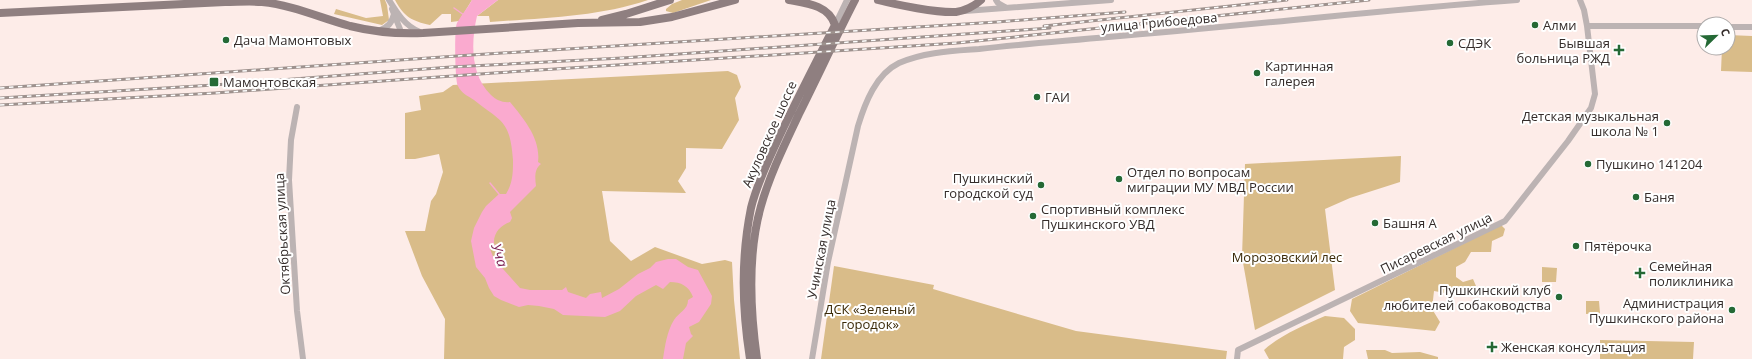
<svg xmlns="http://www.w3.org/2000/svg" width="1752" height="359" font-family="'Open Sans',sans-serif">
<rect width="100%" height="100%" fill="#fdece8"/>
<path fill="#d9bc89" d="M380,0H385L387,5L389,20L382,25L334,14L336,9L366,18L383,16Z
M395,0H472L459,21L451,22V14H442L430,25C412,21 404,17 395,0Z
M498,0H648C598,17 542,18 490,22L489,16H477Z
M682,0H711L673,13L666,11V9L672,4Z
M1728,35L1752,36V72L1721,71L1722,48H1728Z
M728,71L737,75L741,87L735,98L739,120L722,149L686,148V168L678,181L686,193L602,191L610,241L631,261L655,247L702,264L725,260L732,262L734,300L740,359H444L445,319L422,276L405,231H425L431,201L436,194L443,172L439,154L415,159H405V113L421,110L419,96L443,92L453,85Z
M1401,156L1400,182L1350,198L1325,209L1335,290L1255,330L1242,257L1245,164Z
M1501,225L1505,229L1503,236L1492,241L1491,252H1471L1465,262L1456,267V277L1463,282L1473,279L1476,286L1473,291L1464,293L1453,290L1445,293L1434,291L1432,309L1440,322L1435,331L1358,323L1350,311L1352,299Z
M834,266L934,285L933,289L1076,331L1227,351L1226,359H821Z
M1542,267L1557,268L1556,282H1542Z
M1586,301H1599L1600,313L1586,314Z
M1325,316L1344,318L1355,329V340L1344,347L1343,359H1269L1264,350C1281,335 1304,325 1325,316Z
M1600,340L1694,342L1693,359H1600Z
M1366,350H1385L1392,353L1420,352L1438,357V359H1368Z"/>
<path fill="#faaacf" d="M472,0H498L477,16C471,42 470,75 491,95C496,100 503,103 510,102C524,119 541,139 538,162L541,164C534,169 535,178 536,186L510,212L512,218L510,222C501,225 493,233 494,244L499,247L495,250L491,248L490,249L494,259L520,288L530,290H562L566,287L568,292L586,298L590,294L601,292L602,298L619,289L638,274L650,268L656,262L668,259H676L688,267L698,270L712,296L711,304L699,322L689,327L691,334L693,336L686,343L683,359H663C665,346 667,331 674,320C679,312 688,310 688,300L693,297C689,286 681,282 670,282L663,289L656,285L636,296L620,311L605,317L563,315L554,309L539,306L528,305L519,307L501,300L494,296L489,288L485,278L476,267L471,241L474,228L482,212L486,206L499,194H506C513,183 513,172 513,160C510,119 501,122 474,100C468,96 461,93 458,86C455,82 454,29 457,23C461,15 468,8 472,0Z"/>
<g fill="none" stroke-linecap="round" stroke-linejoin="round">
<path stroke="#faaacf" stroke-width="1.5" d="M454,8L464,15
M490,183L499,194"/>
<path stroke="#bcb3b3" stroke-width="6" d="M389,0C397,13 405,26 420,32
M996,0L998,3L1005,7
M392,9L402,34
M965,11L1111,0
M835,25L847,0
M1587,26H1704
M1728,27H1752
M379,31C388,27 392,23 394,14
M297,107L291,140L289,180L297,311L303,359
M812,359L828,262L858,126C865,103 876,74 899,63C924,52 952,51 979,49C1022,44 1065,41 1108,37C1244,26 1381,10 1517,0
M1237,359L1238,350L1505,221L1568,141L1591,108L1595,94L1587,26L1584,10L1580,0"/>
<path stroke="#8f7f80" stroke-width="8" d="M878,0C897,5 937,13 956,12C964,11 975,6 981,0
M0,13L225,2C237,2 250,1 262,2C292,5 321,18 350,26C374,32 398,34 423,33L578,23L640,22L672,17L735,0
M602,20L626,14L670,0
M750,359C742,309 741,257 751,208C757,183 769,159 779,137C797,99 816,62 835,25C829,5 806,3 789,0
M757,359C750,309 747,255 761,206C770,174 785,144 799,114C818,76 836,37 855,0"/>
<defs>
<path id="rail" d="M1044,26L1287,0
M0,88L471,55L997,22L1125,12
M0,98L214,85L451,67L622,58L1050,28
M0,105L215,93L494,73L957,43L1369,0"/>
</defs>
<use href="#rail" stroke="#9d918d" stroke-width="3"/>
<use href="#rail" stroke="#fff" stroke-width="1.5" stroke-dasharray="4.5" stroke-linecap="butt"/>
</g>
<g fill="#246935" stroke="#fff" stroke-width="1.5">
<circle cx="1535" cy="25" r="4"/>
<circle cx="226" cy="40" r="4"/>
<circle cx="1450" cy="43" r="4"/>
<path d="M1617 44h4v4h4v4h-4v4h-4v-4h-4v-4h4z"/>
<circle cx="1257" cy="73" r="4"/>
<rect x="209" y="77" width="10" height="10" rx="2"/>
<circle cx="1037" cy="97" r="4"/>
<circle cx="1667" cy="123" r="4"/>
<circle cx="1588" cy="164" r="4"/>
<circle cx="1119" cy="179" r="4"/>
<circle cx="1041" cy="185" r="4"/>
<circle cx="1636" cy="197" r="4"/>
<circle cx="1033" cy="216" r="4"/>
<circle cx="1375" cy="223" r="4"/>
<circle cx="1576" cy="246" r="4"/>
<path d="M1638 267h4v4h4v4h-4v4h-4v-4h-4v-4h4z"/>
<circle cx="1559" cy="297" r="4"/>
<circle cx="1732" cy="310" r="4"/>
<path d="M1490 341h4v4h4v4h-4v4h-4v-4h-4v-4h4z"/>
</g>
<g text-anchor="middle" dominant-baseline="central" stroke-width="4" stroke-linejoin="round" paint-order="stroke">
<g font-size="13" fill="#342c2a" stroke="#fff">
<text transform="translate(1159 22) rotate(-5)">улица Грибоедова</text>
<text transform="translate(769 134) rotate(-66)">Акуловское шоссе</text>
<text transform="translate(282 234) rotate(-93)">Октябрьская улица</text>
<text transform="translate(1436 243) rotate(-26)">Писаревская улица</text>
<text transform="translate(821 249) rotate(-79)">Учинская улица</text>
</g>
<g font-size="13" fill="#342c2a" stroke="#fff" text-anchor="start">
<text x="1543" y="25">Алми</text>
<text x="234" y="40">Дача Мамонтовых</text>
<text x="1458" y="43">СДЭК</text>
<text x="1610" y="43" text-anchor="end">Бывшая<tspan x="1610" dy="15">больница РЖД</tspan></text>
<text x="1265" y="66">Картинная<tspan x="1265" dy="15">галерея</tspan></text>
<text x="223" y="82">Мамонтовская</text>
<text x="1045" y="97">ГАИ</text>
<text x="1659" y="116" text-anchor="end">Детская музыкальная<tspan x="1659" dy="15">школа № 1</tspan></text>
<text x="1596" y="164">Пушкино 141204</text>
<text x="1127" y="172">Отдел по вопросам<tspan x="1127" dy="15">миграции МУ МВД России</tspan></text>
<text x="1033" y="178" text-anchor="end">Пушкинский<tspan x="1033" dy="15">городской суд</tspan></text>
<text x="1644" y="197">Баня</text>
<text x="1041" y="209">Спортивный комплекс<tspan x="1041" dy="15">Пушкинского УВД</tspan></text>
<text x="1383" y="223">Башня А</text>
<text x="1584" y="246">Пятёрочка</text>
<text x="1649" y="266">Семейная<tspan x="1649" dy="15">поликлиника</tspan></text>
<text x="1551" y="290" text-anchor="end">Пушкинский клуб<tspan x="1551" dy="15">любителей собаководства</tspan></text>
<text x="1724" y="303" text-anchor="end">Администрация<tspan x="1724" dy="15">Пушкинского района</tspan></text>
<text x="1501" y="347">Женская консультация</text>
</g>
<g font-size="13" fill="#3b2a08" stroke="#fff">
<text x="1287" y="257">Морозовский лес</text>
<text x="870" y="309">ДСК «Зеленый<tspan x="870" dy="15">городок»</tspan></text>
</g>
<g font-size="14" font-style="italic" fill="#7e2355" stroke="#fff">
<text transform="translate(500 255) rotate(72)">Уча</text>
</g>
</g>
<g transform="translate(1716 36) rotate(67)"><circle r="19" fill="#ffffff" stroke="#aeabaa"/>
<path d="M0-3L7 15L0 10L-7 15Z" fill="#246935"/>
<text y="-6" font-size="11" font-weight="bold" text-anchor="middle" fill="#342c2a">С</text>
</g>
</svg>
